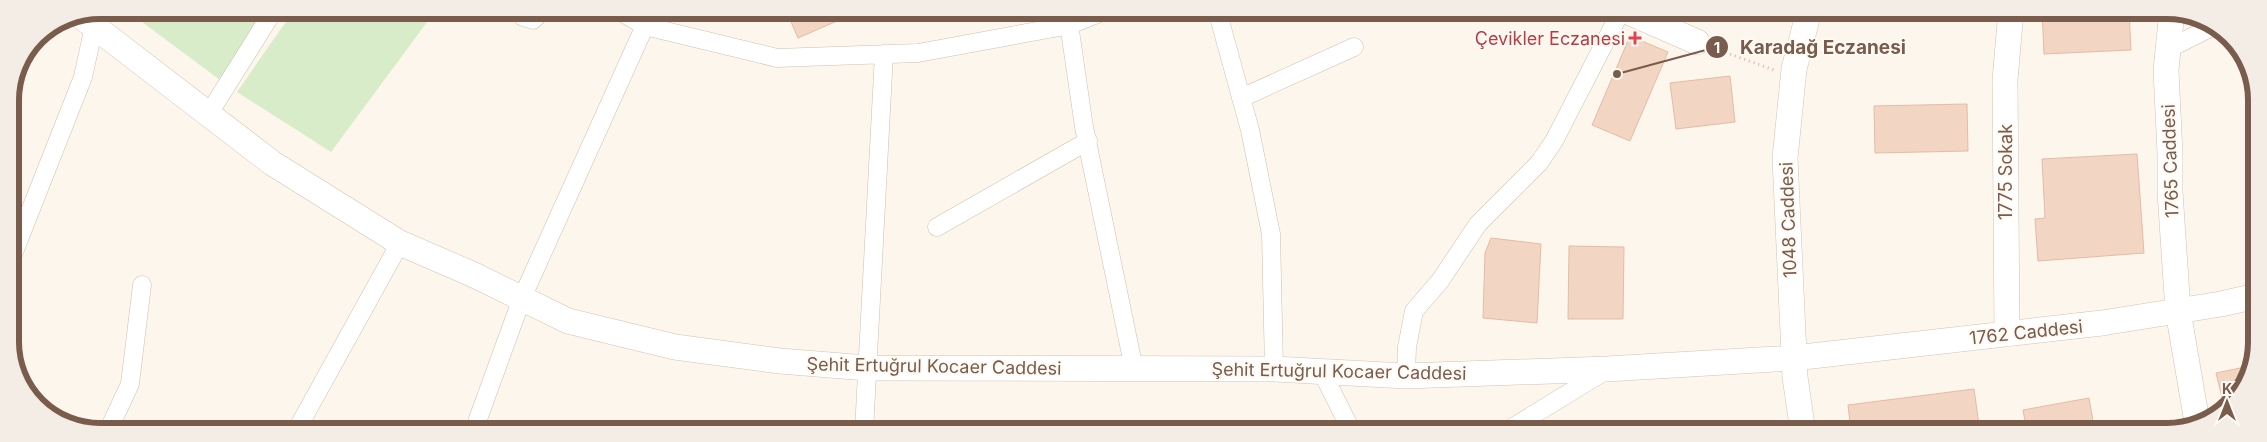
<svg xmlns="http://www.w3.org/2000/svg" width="2267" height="442" font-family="Inter,sans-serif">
<rect width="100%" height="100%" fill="#fdf6ec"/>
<path fill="#d8ecc9" d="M126,10H264L220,80Z
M294,10H436L331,152L237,92Z"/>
<path fill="#f3d5c3" stroke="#e6bba3" d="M786,10H833L837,21L798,38Z
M2042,11H2129L2131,50L2044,54Z
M1630,36L1668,52L1630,141L1592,125Z
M1730,76L1735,122L1676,129L1670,83Z
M1967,104L1968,151L1875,153L1874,106Z
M2137,154L2144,253L2038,261L2035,219L2045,218L2042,159Z
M1491,238L1541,244L1537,323L1483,318L1485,253Z
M1569,246L1624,247L1623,319H1568Z
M2250,366L2227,410H2225L2216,373Z
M1974,389L1980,432H1851L1848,405Z
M2089,398L2095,432H2027L2023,410Z"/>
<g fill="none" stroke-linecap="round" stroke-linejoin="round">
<defs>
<path id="street" d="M518,10L523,17L533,20L543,10
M618,10L645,26L777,58L918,53L1070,25L1107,10
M1067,10L1084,127L1134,369
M1217,10L1250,130L1271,234L1274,369
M2168,49L2212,27
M1241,98L1354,47
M208,115L274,10
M937,227L1088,141
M12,257L83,77L94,26
M1322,372L1352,432
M1406,376L1407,347L1414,311L1440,281L1478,224L1539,163L1554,141L1621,11
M108,431L130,384L142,285
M296,431L400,243
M477,431L478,419L522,298L652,10
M864,431L884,54
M1505,432L1605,371"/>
<path id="secondary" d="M1626,11L1697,42
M2172,11L2166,70L2170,154V192L2178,311L2197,422
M78,14L272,163L400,243L472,274L568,321L675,347L780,361L867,368L1274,369L1406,376L1607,369L1794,358L2102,323L2221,304L2256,296
M2007,334L2005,80L2011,11
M1803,432L1795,377L1785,158L1794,69L1809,11"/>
</defs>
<use href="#street" stroke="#d1beb0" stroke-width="19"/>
<use href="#secondary" stroke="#d6c0b0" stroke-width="26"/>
<path stroke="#d9b8a5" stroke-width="3" stroke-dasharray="1 4" stroke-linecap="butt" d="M1716,49L1774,70"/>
<use href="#street" stroke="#fff" stroke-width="18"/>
<use href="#secondary" stroke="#fff" stroke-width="25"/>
</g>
<path fill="#e0444e" stroke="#fffaf3" stroke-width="2" d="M1632.5 30.5h5v5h5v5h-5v5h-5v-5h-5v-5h5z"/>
<g text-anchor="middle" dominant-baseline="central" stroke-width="4" stroke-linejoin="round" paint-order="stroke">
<g font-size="18" fill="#be3a42" stroke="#fffaf3" text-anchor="end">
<text x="1625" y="38">Çevikler Eczanesi</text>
</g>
<g font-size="18" fill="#7a5c4d" stroke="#fffaf3">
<text transform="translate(2170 161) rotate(-92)">1765 Caddesi</text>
<text transform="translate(2005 172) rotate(-90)">1775 Sokak</text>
<text transform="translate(1788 220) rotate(-92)">1048 Caddesi</text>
<text transform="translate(2026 332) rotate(-6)">1762 Caddesi</text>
<text transform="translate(934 366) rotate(1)">Şehit Ertuğrul Kocaer Caddesi</text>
<text transform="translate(1339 371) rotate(1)">Şehit Ertuğrul Kocaer Caddesi</text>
</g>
</g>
<path d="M0 0H2267V442H0ZM100 19H2167A81 81 0 0 1 2248 100V342A81 81 0 0 1 2167 423H100A81 81 0 0 1 19 342V100A81 81 0 0 1 100 19Z" fill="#f4ede6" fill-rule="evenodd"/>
<path fill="none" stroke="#7a5c4d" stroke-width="6" d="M100 19H2167A81 81 0 0 1 2248 100V342A81 81 0 0 1 2167 423H100A81 81 0 0 1 19 342V100A81 81 0 0 1 100 19Z"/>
<path fill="none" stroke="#7a5c4d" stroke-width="2" d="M1617 74L1717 47"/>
<g fill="#7a5c4d" stroke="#fffaf3" stroke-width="2">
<circle cx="1617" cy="74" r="5"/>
<circle cx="1717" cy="47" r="12"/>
</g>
<g font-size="15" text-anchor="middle" font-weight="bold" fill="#fff">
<text x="1717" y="53">1</text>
</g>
<g font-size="19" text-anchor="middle" font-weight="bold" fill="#7a5c4d" stroke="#fffaf3" stroke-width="4" stroke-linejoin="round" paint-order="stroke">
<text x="1823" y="54">Karadağ Eczanesi</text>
</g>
<g transform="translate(2227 402)" stroke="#fffaf3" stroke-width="4" paint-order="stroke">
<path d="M0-4L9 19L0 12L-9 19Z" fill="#7a5c4d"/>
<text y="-8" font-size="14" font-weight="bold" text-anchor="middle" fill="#7a5c4d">K</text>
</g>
</svg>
